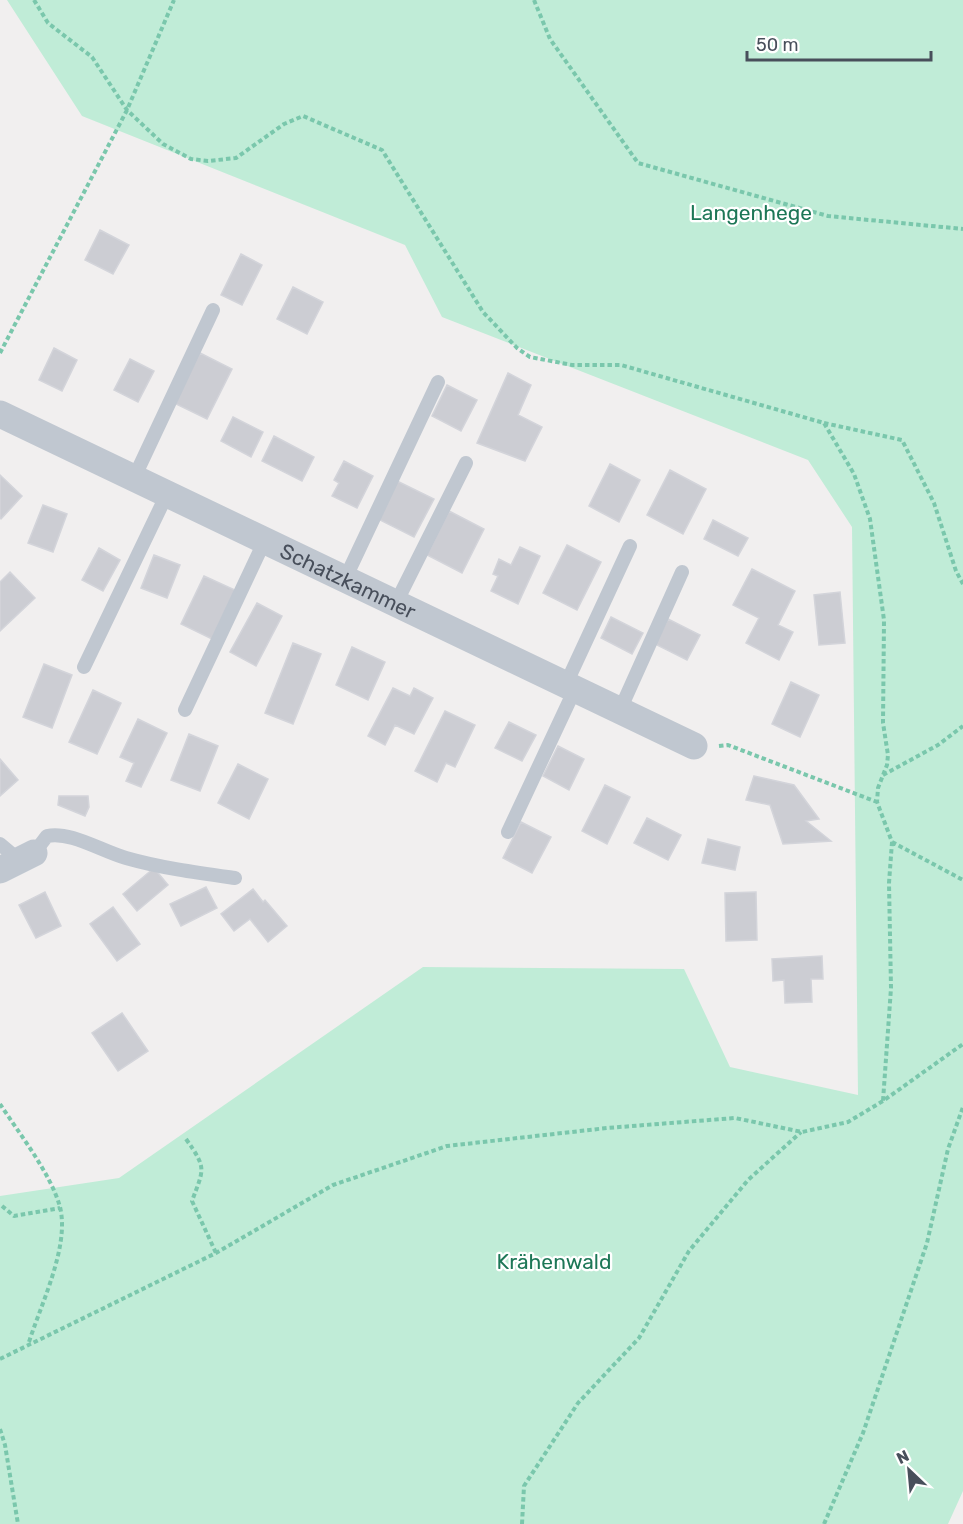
<svg xmlns="http://www.w3.org/2000/svg" width="963" height="1524" font-family="Rubik,sans-serif">
<rect width="100%" height="100%" fill="#f1efef"/>
<path fill="#c0ecd7" d="M7,0H963V1491L948,1524H0V1196L119,1178L423,967L684,969L730,1067L858,1095L852,527L808,460L442,317L405,245L82,116Z"/>
<path fill="#cccdd3" stroke="#d3d4da" stroke-width="1.5" d="M100,230L129,245L113,274L85,260Z
M241,254L262,265L242,305L221,295Z
M293,287L323,302L307,334L277,319Z
M54,348L77,360L62,391L39,380Z
M200,353L232,369L207,419L174,403Z
M130,359L154,371L138,402L114,390Z
M508,373L531,385L518,415L542,427L525,461L477,443Z
M447,385L477,400L461,431L432,416Z
M233,417L263,432L251,457L221,441Z
M274,436L314,457L302,481L262,461Z
M344,461L373,476L357,508L332,496L339,483L334,480Z
M610,464L640,480L619,522L589,506Z
M670,470L706,489L683,534L647,515Z
M0,475L22,496L1,519L0,518Z
M397,481L434,499L414,537L378,519Z
M43,505L67,514L53,552L28,543Z
M449,511L484,529L462,573L427,555Z
M713,520L748,538L738,556L704,539Z
M567,545L601,562L577,610L543,593Z
M520,547L540,556L518,604L491,591L498,576L493,574L499,559L511,565Z
M99,548L120,560L103,591L82,580Z
M154,555L180,565L167,598L141,588Z
M752,569L795,591L778,625L793,632L779,660L746,643L759,618L733,605Z
M10,572L35,598L0,631V582Z
M204,576L235,590L212,639L181,624Z
M840,592L845,643L819,645L814,595Z
M257,603L282,616L256,666L230,652Z
M611,617L643,633L632,654L601,638Z
M668,619L700,635L687,660L655,644Z
M293,643L321,654L293,724L265,713Z
M352,647L385,662L368,700L336,685Z
M44,664L72,675L52,728L23,717Z
M791,682L819,695L800,737L772,724Z
M393,688L410,696L414,688L433,698L414,734L395,725L385,745L368,736Z
M93,690L121,703L97,754L69,742Z
M445,711L475,725L455,767L446,763L437,782L415,771Z
M138,719L167,733L141,787L126,781L134,763L120,757Z
M509,722L536,735L522,761L495,748Z
M189,734L218,746L200,791L171,780Z
M558,746L584,759L569,790L543,776Z
M0,759L18,780L0,796Z
M238,764L268,779L249,819L218,803Z
M754,776L794,785L819,819L806,821L831,841L783,844L770,805L746,800Z
M605,785L630,797L607,844L582,831Z
M59,796H88L89,807L85,816L58,805Z
M647,818L681,835L668,860L634,843Z
M521,822L551,837L532,873L503,858Z
M708,839L740,847L735,870L702,863Z
M154,868L168,885L137,911L123,894Z
M206,887L217,908L181,926L170,904Z
M253,889L263,902L265,900L287,926L268,942L250,919L234,931L221,914Z
M45,892L61,926L36,938L19,905Z
M756,892L757,940L726,941L725,893Z
M113,907L140,944L117,961L90,924Z
M822,956L823,979H811L812,1002L785,1003L784,980L773,981L772,959Z
M122,1013L148,1051L118,1071L92,1033Z"/>
<g fill="none" stroke-linecap="round" stroke-linejoin="round">
<path stroke="#7ac7ac" stroke-width="4" stroke-dasharray="4.5 3" stroke-linecap="butt" d="M34,0L48,23L92,57L127,110L163,144L191,159L208,161L236,158L284,124L303,116L382,150L483,312L517,348L530,357L572,365H621L824,423L854,474L870,519L884,620L883,723L888,755L887,765L878,788L877,802L892,842L889,883L891,988L883,1101
M534,0L550,39L638,163L828,216L963,229
M0,353L127,110L174,0
M824,423L902,440L934,503L956,571L963,584
M719,746L728,745L877,802
M883,775L938,745L963,726
M892,842L963,880
M0,1104C19,1133 51,1174 60,1207C70,1247 40,1306 28,1345
M186,1139C207,1169 204,1168 192,1201L216,1253
M2,1206L14,1216L60,1208
M0,1359L216,1253L333,1185L447,1146L607,1128L735,1118L802,1132L848,1122L883,1101L963,1044
M0,1429L5,1445L18,1524
M522,1524L524,1486L578,1403L639,1338L689,1251L748,1180L801,1132
M824,1524L863,1433L927,1243L948,1149L963,1107"/>
<path stroke="#c0c7d0" stroke-width="14" d="M134,478L213,310
M345,579L438,382
M396,603L466,463
M84,667L167,494
M566,684L630,546
M185,710L265,540
M620,710L682,572
M508,832L575,689
M0,844L19,860
M34,853L47,836C71,831 101,851 126,858C161,868 199,873 235,878"/>
<g stroke="#c0c7d0" stroke-width="27">
<path id="s1" d="M0,414L694,746"/>
<path d="M0,870L34,853"/>
</g>
</g>
<g text-anchor="middle" dominant-baseline="central" stroke-width="4.5" stroke-linejoin="round" paint-order="stroke">
<g font-size="21" fill="#1d7757" stroke="#fff">
<text x="751" y="212">Langenhege</text>
<text x="554" y="1261">Krähenwald</text>
</g>
<g font-size="21" fill="#484f5b" stroke="#fff">
<text stroke="none"><textPath href="#s1" startOffset="386">Schatzkammer</textPath></text>
</g>
</g>
<g transform="translate(909 1470) rotate(334)" stroke="#ffffff" stroke-width="4.5" paint-order="stroke">
<path d="M0-4.5L10 22L0 15L-10 22Z" fill="#484f5b"/>
<text y="-9" font-size="16" font-weight="bold" text-anchor="middle" fill="#484f5b">N</text>
</g>
<path d="M747 51v9h184v-9" fill="none" stroke="#484f5b" stroke-width="3"/>
<text x="756" y="51" font-size="18" fill="#484f5b" stroke="#ffffff" stroke-width="4.5" paint-order="stroke">50 m</text>
</svg>
